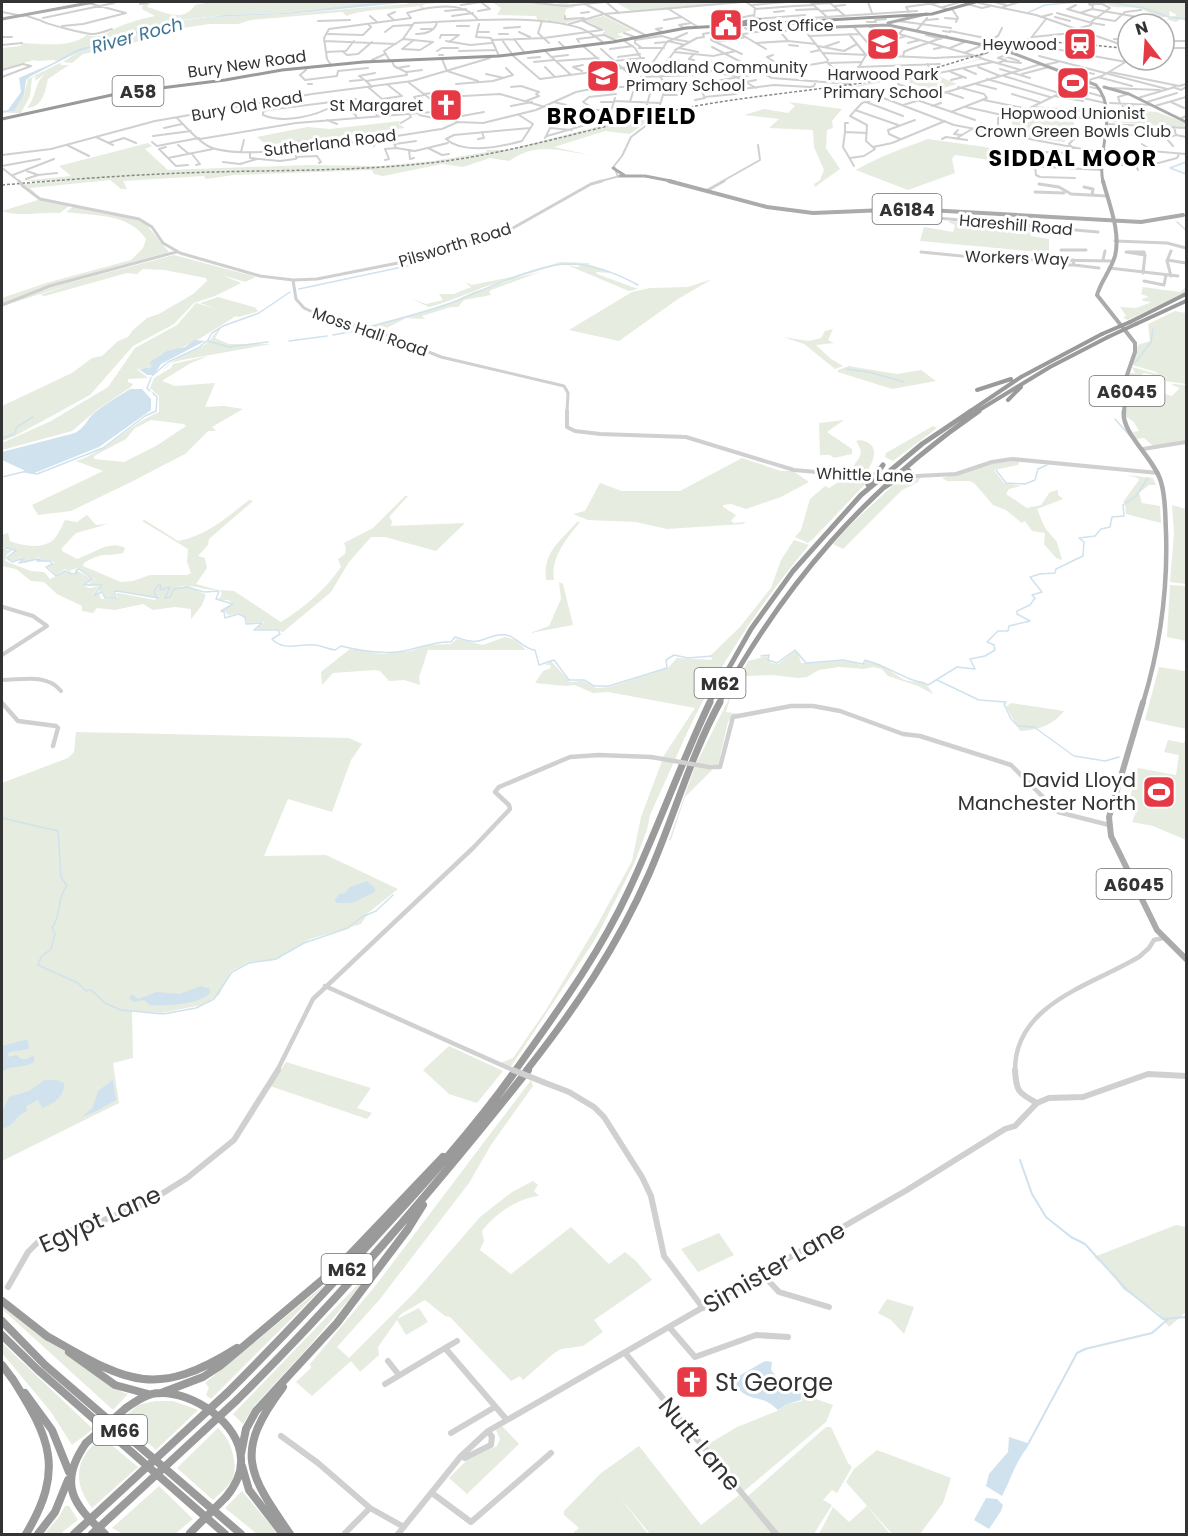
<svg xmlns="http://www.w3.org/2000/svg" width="1188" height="1536" font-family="Poppins,sans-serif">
<rect width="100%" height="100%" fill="#fff"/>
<path fill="#e6ecdf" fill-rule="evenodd" d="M211,2H403L286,13L224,15L166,22L135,33L117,35L99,44L80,48L58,61C48,58 42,63 34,60L2,69V48L20,46L23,43C44,44 70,48 87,35C106,39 108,30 123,25C133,21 145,18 155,16L142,9L143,4L150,3L147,7C163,11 183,24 195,5Z
M413,2H452L425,4L422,6L425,8L422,9L419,6C402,9 359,9 347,16L342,12L251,20L238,24H209L164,31L160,35L112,49L83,54L72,63L63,62L78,52L173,23L214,17L287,14L406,4Z
M492,2L557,4L561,3L558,2H567L569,4L565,6L574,4L575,7L566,9L564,19L583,18L566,23L547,21V18L546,20H538L536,16L497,15L501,8Z
M615,2H737L631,11Z
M1080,2H1186V21L1181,19L1176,22L1166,19L1177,15L1169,11L1170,16C1156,21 1150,11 1137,8C1127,6 1116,9 1108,5L1109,4L1071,3Z
M604,16L632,30L617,34L623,37L614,39L602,33L605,31L589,22L582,21Z
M979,59H983L929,72L957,84L934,91L899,79L857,87L853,86L934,71Z
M60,63L61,65H69L48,79C45,92 43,107 27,108C38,95 33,83 47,72L35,81L32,95L36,76L32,78L30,96L21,113H6L14,111L24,95L28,79Z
M789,102L842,109L832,121L833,128L827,130L826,148L840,169L815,187L814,184L820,180L824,170L814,147L813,130L769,128L779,119L744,115L764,109L788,113L795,106Z
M1124,105H1134V109L1127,110L1157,112L1186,123V127L1110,122V115L1130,116L1129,112L1125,111Z
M655,112L648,121L630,134L605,131L554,147L589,155C557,150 536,142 509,161L490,158L463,167L442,164L383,176L374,174L372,170L234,175L206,179L204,176L123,181L127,189H121L110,180L30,188L35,193L23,184L54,181H21L71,176L59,166L148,143L152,146L145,149L168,170L308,165L380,166L433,161L487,152L486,150H506Z
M1010,118L1074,122C1074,132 1071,136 1064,142L1017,136Z
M400,121L399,124L405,128L365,133L366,136L359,137L356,135L295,143L300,149L274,151L257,137L307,127L330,129Z
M928,139L985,147L1033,159L1032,166L955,155L952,159L955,173L908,190L856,170C878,157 904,148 928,139Z
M38,200L69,206L60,213C41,211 20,218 2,211Z
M74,206L128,216L145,223L169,252L53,284L2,304V298L46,283L131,260L143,248L146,239C129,213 94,216 66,212Z
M951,221L1030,227L1031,236L1049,239V253L920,241L924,227L953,232L955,225L948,222Z
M174,255L256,277L245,282L222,275L241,283L215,296L194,303L174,324L133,346L90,395L15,436L2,441V406L72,373L92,358L102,356L118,341L128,337L133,330L147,318L159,314L193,294L207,281L206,278L164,270L143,269L137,274L127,273L45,296L40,295L72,284L2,306L53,287Z
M560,262L590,263L588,264L611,273L596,272L597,274L638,289L629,291L567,265L577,267L584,265H557L515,278L540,272L491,290L489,292L491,295L464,300L458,307H451L422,316L425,319L406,318L379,332L366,328L446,305L473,292L512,280C483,284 458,300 429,307L412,299L426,304L443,300L439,294H454L471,287L465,282L472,285L516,276Z
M712,279L678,299L619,341L569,330L632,292L650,288L688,287Z
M1143,287L1180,292L1186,287V292L1128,320L1123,318L1126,316L1120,307L1136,308L1152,302L1143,301L1142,299L1149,297L1141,294Z
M218,297L257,308L255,309L259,311L239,317L236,316L199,339L175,351L160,355L152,367L137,369L148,378L128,379V382L133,384L131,387L98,409L72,431L2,450V443L51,421L108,387L135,348L177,325L196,303L216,309L200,303Z
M1175,311L1186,313V384L1164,381L1156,372L1132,365L1138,345L1150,341L1148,324Z
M221,328L215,338L229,344H271L182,360L171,363L162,371C174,356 193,354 208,342C214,337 213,333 221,328Z
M833,329L828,340L834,343L816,345L831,359L843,366L835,369L804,344L783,337L809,341L821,338L825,331Z
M208,356L189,364L162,381L175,386L215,383L205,407L224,406L243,409L212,427L216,431H208L185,454L129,483L71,511L38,515L32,505L103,471L76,461C108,451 129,424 159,412V396L150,388L154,378L171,368L173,364ZM151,420L184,424L186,426L156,446L124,462L94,459V456L126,439L135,428Z
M849,366L897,374L921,370L936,381L892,389L838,372V370Z
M1132,367L1157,374L1158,376L1144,373L1138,378L1148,382L1142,387L1172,396L1180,388L1172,385L1173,384L1186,385V441L1153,446L1144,438L1136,439L1133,432L1139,431L1134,422L1125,416L1129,373H1135Z
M844,420L827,432L852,449V454L834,458L830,455H820L819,423Z
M933,426L937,428L893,461L885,457L886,453Z
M860,440C878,443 876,456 869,468L870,472H851C856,457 867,457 856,441Z
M742,458L781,471H793L809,482L781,497L746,509L731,504L723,505V507L736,515L731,521L734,523L746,522L743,524L667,529L636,522L588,520L573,514L585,511L600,483L622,491H680Z
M1020,460L1018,465L994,470L1004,483L1021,486L1009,489L1006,494L1027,508L1041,505L1050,492L1058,490V495L1063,499L1037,509L1045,528L1057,542L1062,560L1056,558L1044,544L1045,533L1032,531L1025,521L1022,523L1006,510L993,505L975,484L970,481H947L942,478L996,463Z
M1126,475L1153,478L1156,485H1149L1139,493L1142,503L1160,506L1161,523L1126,514L1125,504L1123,502L1139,480L1138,478Z
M837,476L871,478L813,539L808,543L795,537L801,530L810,499L825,486L829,488L840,481Z
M901,478H920L918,482L902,490L843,549L833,544L850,525Z
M405,496H408L389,517L392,521L391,526L465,523L436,551L385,537H371L349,562L331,592L283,632L274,629L258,630L257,627L265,622L247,623L246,618L238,613L226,616L228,615L223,610L234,604L228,600H218L222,594L220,590L234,591L281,622C305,607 325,590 341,567L338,559L345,554L346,548L344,543L373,528Z
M249,500L253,501L209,539L208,545L198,556L205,558L207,568L196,584L218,590C203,591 191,583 177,587L188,586L206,595L202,605L191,619V609L175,607L153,610L143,604L115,610L97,608L93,613L82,611V606L57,594L44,582L31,581L16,569L2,566V550H13L7,554L5,561L31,571L44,572L50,579L64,572L74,575L76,570L92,579L81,585L89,588L100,586L92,595L99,593L101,599H115L118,597L115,594L118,593L155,600L159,597L153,590L157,598L117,591L113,592L115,598L104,597V593L98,591L103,585L86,586L95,579L77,568L71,570V572L65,569L56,575L47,566H52L55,562L41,561L42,559L39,557L25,563L20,562L24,559L23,557L13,561L8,559L17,549L2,548V535L8,533L10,541C22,546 41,549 52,541C58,536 62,526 65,520L77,522L87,515L96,525L108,524L76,533L62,548V551L77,559C92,554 111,539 125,548L123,553C104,557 104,551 84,563L83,566L121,582L133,581L150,575H187L191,573L187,562L188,549L142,521L145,520L178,541C207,536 227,517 249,500Z
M1172,505L1186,509V584L1170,582L1174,533Z
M577,522H580C567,538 550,558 554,580H546C543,551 560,542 577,522Z
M794,540L809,545C754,611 708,681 675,760L663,757L695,708L608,692L593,693L575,685L566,686L535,683L543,671L551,668L550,665H545L551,661L570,682L583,681L596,688L610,687L668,668L677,658L712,660L711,655L740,627L771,588L781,560Z
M559,582L563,584L573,625L530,633L549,626L561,599Z
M1170,585L1186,586V641L1167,637Z
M505,637L516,640L526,650H428L419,677L420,685L404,680L389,681L380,671L375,670L333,673L322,685L321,672L350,649L382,654L411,651L427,645L451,644L457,639L483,645Z
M794,651L798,652L801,663C821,664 844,657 861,665L866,661C887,663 890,673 905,680C912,683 918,680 924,683C928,686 930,689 933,694L918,686L888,676L882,669L873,667L864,669L839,667L819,670L807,677L798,678L773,675L746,676L731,695L726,712L741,714L732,717L728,722L718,765L696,764L748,661L767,656L771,663L778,664Z
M1159,667L1185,671L1186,667V729L1145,720Z
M1011,703L1064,711C1052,726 1038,730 1020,731L1006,707Z
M76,732L349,738L362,744L351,760L332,812L288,799L264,856L326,855L398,889L368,913L361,924L310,939L272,961L249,962L231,971L219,995L201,1005L162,1013L132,1011L133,1058L113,1063L119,1103L2,1161V783L68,758L74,752Z
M1186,738V840L1153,826L1132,822L1136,812L1127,809L1138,768L1176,775L1179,755L1164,752L1168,740L1184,743Z
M662,761L674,762L650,815L647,830L634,864L596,938L510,1068L500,1063L513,1058L546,1010L596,927L632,861L641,817Z
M695,766L713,769L685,797L671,840H669Z
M449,1046L503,1071L477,1103L449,1094L423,1070Z
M286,1062L371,1088L357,1108L372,1113L367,1119L270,1086Z
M531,1080L533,1086L491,1145L469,1183L380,1299L337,1347L349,1358L415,1292L480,1217L512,1192L533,1181L538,1185L534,1191L539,1196C518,1198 495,1214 482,1231L484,1241L480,1250L511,1274L571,1227L609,1264L625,1252L636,1261L652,1280L594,1320L603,1332L583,1346L561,1349L553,1354L523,1380L520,1376L511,1381L450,1317L445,1316L425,1300L401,1314L397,1319L419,1308L428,1322L406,1335L397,1320L378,1347L379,1355L360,1372L351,1361L312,1396L296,1382L311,1368L310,1364L376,1285Z
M1176,1225L1186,1227V1312L1169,1327L1158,1313L1123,1289L1109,1269L1094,1257Z
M719,1233L734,1255L698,1272L681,1249Z
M369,1273L371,1274L305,1351L254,1406L243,1424L233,1414Z
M329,1281L211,1399L206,1395L209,1387L205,1383Z
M887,1299L914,1307L904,1334L891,1320L878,1313Z
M2,1306L122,1392L128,1394L113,1410L2,1309Z
M2,1343L93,1429L72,1445L51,1412L2,1353Z
M802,1394L833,1405L826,1422L743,1492L705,1446L737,1427L777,1411L787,1404L802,1401Z
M155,1401H173L198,1410L156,1450L121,1420L138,1405Z
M502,1426L519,1444L467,1494L449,1478L466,1461L497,1446L500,1439L496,1430Z
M826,1427H831L848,1463L852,1467L837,1493L832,1490L823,1500L832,1505L814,1534H779L747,1497Z
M218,1428C231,1439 240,1466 231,1482C226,1489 219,1494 213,1500L177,1468Z
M102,1437L138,1467L92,1508C71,1481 76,1457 102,1437Z
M639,1446L701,1525L739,1495L773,1534H650L618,1495L648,1534H572L579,1528L564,1515V1511L601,1473Z
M877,1450L951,1478L943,1503L920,1534H892L846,1482L854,1469Z
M159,1486L193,1519L175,1534H123L112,1528Z
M242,1491L278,1534H257L225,1508Z
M65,1506H69L78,1520L60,1534H44L59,1517Z
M867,1506L890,1534H819L833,1507L849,1522Z"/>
<path fill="#cfe2ee" d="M413,2L287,14L214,17L173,23L78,52L31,76L26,80L24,95L14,111L2,113V111L8,110L21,92L19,78L51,64L80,48L99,44L160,24L224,15L286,13L373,3Z
M195,340L205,341L161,364L154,375H147L139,369L152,367L150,362L167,351L185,347Z
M130,389H142L151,399V410L99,447L32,474L2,460V452L75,433C84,428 86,422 92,415C103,405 118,397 130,389Z
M367,881L375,888V892L352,903H336L335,900L339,894L345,893L350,887Z
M201,986L210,989V993C199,1005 165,1006 150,1005L144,1000L133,1002L129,998L132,994L138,999L157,992L179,994Z
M25,1040H28L29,1049L9,1052L7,1057L17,1055L21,1059H27L34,1055V1062C23,1069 11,1064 2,1072V1046Z
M45,1080H56L64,1083C65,1097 53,1104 42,1108L38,1100L26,1106L27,1111C16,1115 14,1126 2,1129V1112L9,1097L29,1091Z
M113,1080L116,1100L97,1111L82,1117L93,1107L98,1091Z
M765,1361L772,1362L771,1370L785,1387L802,1394L801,1400L787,1404L778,1410C775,1408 773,1405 769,1403C758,1396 748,1401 736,1386L737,1377Z
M1009,1437L1027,1443V1448C1015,1463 1011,1479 1002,1496L986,1486L989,1474L1008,1452Z
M986,1498L997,1499L1003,1505L1001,1511L989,1529L974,1520Z"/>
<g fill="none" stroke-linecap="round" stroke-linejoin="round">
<path stroke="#cfe2ee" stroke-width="1.5" d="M1108,2L1144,8L1169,17L1186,19
M1027,13L1045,5L1077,2
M1186,162L1170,168L1186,174
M1177,222L1186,230
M423,262L449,254L465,245
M299,289L421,263
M368,327C398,319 427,312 456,301C486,289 537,264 569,264C594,264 616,273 638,285
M333,335L354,331
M208,341L229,347L268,342
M289,341L327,336
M1135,363L1151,342L1153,329
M847,369L869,372L904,382
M152,376L168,362L198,348L208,340L212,333L223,326L259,313L290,292
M150,391L147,388L151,378
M1115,419L1130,436
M2,438L14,434L17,427L33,417
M996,470L1006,483L1025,484L1035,480L1038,469L1047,465
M25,472L37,474L103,448L145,416L156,411L157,397L153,393
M2,477L27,471
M2,551L6,548L16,550L7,558L12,562L24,558L19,563L38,559H41L37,561H49L53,564L46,567L56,576L65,571L72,574L77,573L76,570L79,569L93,579L83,585H102L94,595L102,592L105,598H116L114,592L117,591L158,598L154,592L158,585H161L160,590L170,587L165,598L170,597L174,589L187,587L204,592L219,591L216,599L233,604L221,611L224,612L225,618L238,614L245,617L246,624L262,623L254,630H278L280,634L272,639C284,652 300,643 315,645C322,646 328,649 335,650L341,646C361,651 383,655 404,651C420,648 434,641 451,642L455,637C462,639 472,643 478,641C488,639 495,633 506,635C518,637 524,650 535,650L539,665L554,660L569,680H584L594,686H609L667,668L666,660L674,655L688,658L712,656
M761,656L769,655L768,660L777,663L795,650L806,663L843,660L863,664L865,660C883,665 893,672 910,679C916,682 922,681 928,685L957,667L975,669L970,659L985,656L995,650L994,645L987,642L998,631H1008L1009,626L1030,621L1017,614V611L1030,605L1035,598L1032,595L1042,592L1030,577L1040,574L1055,573L1056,569L1083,556L1084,542L1079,538L1095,536L1101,529L1110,527L1112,517L1124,516L1123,505L1136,496L1148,478
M937,680L979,700L1006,702L1004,704L1011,719L1018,726L1034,727L1074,756L1105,761L1119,757
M2,818L58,831L61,877L67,886C56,899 62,914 52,928L55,934L51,949L41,957L38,965L78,983L86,991L91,990L105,1003L121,1010L163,1014L196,1008L214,999L232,972L249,963L276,959L304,943L348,928L362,917L376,911L393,895"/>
<path stroke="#cfe2ee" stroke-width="2" d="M1020,1160L1032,1194L1046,1217L1071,1237L1085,1244L1126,1289L1163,1319L1186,1317
M1027,1446L1077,1353L1085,1349L1152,1333L1167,1320"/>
<path stroke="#d0d0d0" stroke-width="2" d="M528,2L565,6L605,2
M606,2L619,13
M746,2L755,8L754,17L757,19L805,15
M810,2L826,16
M829,2L844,15
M868,2L872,13
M924,2L950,10
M974,2L1036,15L1128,47
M994,2L1006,5
M140,4L150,2
M585,4L645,35
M813,4L831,3
M967,4L982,8L991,6
M461,5L481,2L490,9L478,11
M751,5L787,2
M796,6L814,5
M835,6L845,5
M943,7L960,2
M1003,7L1019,2
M667,8L698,27
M755,9L795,6
M952,9L958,18L956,22
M1067,9L1098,18
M1068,9L1076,5
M1092,9L1143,18
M796,10L818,9
M445,11L466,9
M821,11L839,10
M2,12L23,16
M774,12L784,11
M909,12L906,7L942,2
M581,13L589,12
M1057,13L1092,23
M1080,13L1092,9L1093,6L1089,4H1102L1110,8L1092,21L1091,25L1080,28
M24,15L39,20
M370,16L377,22
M452,16L473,13
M565,16V19L584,18
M1041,17L1052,14
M1055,17L1070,21
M43,18L114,3
M411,18L407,13C428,7 464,0 478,20
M739,18L754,15
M945,18L957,19
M1097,18L1115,21L1125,12L1141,10
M795,19L917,11
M40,20C45,24 85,34 93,34C99,34 106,31 112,29
M394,20L388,15L395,12
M664,20L682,17
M875,20L886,19
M927,20L938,19
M318,21L350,20
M542,21L538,33L549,43
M583,21L602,30
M898,21L951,28
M772,22L788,41
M867,22H876
M414,23C462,21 536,14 580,28C589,31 597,38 604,43
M1092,23L1104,25
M479,24L476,37L491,38L499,56
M569,24L604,14L743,2
M800,24L828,60L827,62L837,72L869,78
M62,26L83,24L126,13L88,3
M457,26H469
M727,26L766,49
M853,26L879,56
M868,26L891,36
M504,28L520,27
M662,28L656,29L662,32
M684,28L679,25L691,23
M745,28L753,32
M764,28L776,27
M421,29H432
M917,30L927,18
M943,31L950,32
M950,31L990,39
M385,32L393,26L412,25
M479,32H489
M519,32L530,37
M624,33L635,37
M328,34L363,35L371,27L368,24
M416,34C425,34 435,32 437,22
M499,34H508
M849,34L866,55
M899,34L979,57
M926,35L941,39
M593,36L604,35L617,41
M809,36L860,34
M2,37H12
M1033,37L1081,32
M440,38L441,35H459L449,42
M1031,38L1046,19
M403,39L433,42
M514,39L524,52
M673,39L690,42
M711,39L756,32L804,30
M896,39L906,36
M1114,39L1128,40
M414,40L402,49L420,50L433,42
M492,40L544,38L602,30
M502,40L512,54
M711,40L742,54
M324,41L396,44
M446,41L470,45L492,43
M668,41L685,45
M866,41L899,34L904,28
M1164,41H1186
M559,42L565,48
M579,42L577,39L594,37
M716,42L746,37
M655,43L667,42
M756,43L788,41L816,44
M908,43L920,40
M980,44L998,36L1002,28
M2,45L22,43
M789,45L798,46
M583,46L610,69
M818,46L844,51L857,44
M712,47L772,78L849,84
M824,47L839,42
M639,48H664
M642,48L635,43V40L662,36L672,39
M679,48L698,52
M950,48L967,41
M1164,48H1186
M601,49L629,74
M610,49L633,46
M934,49L943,47
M1001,49L1028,39
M544,50L570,74
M675,50L697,38L704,37L703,34L724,30
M342,51L347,55L358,54L372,42
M437,51L442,48H458
M459,51L496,50
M1009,51L1039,46L1126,62
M326,52L346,51L354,41
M811,52L820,50
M823,53L935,58L972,56
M964,53L983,45
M511,54L540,79L645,65
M694,54L689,59L694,60
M439,55H443
M773,55L767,57L785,69
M1004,56L1019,61
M1039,56L1167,89
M551,57L568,55
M618,57L640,54
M903,57L904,52L908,50L947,36
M976,57L999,48
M528,58L540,57
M442,59L447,71L478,81
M983,59L1021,70
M372,60L385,54
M390,61L384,51L403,39L414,23
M556,61L598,58
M1004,61L1021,63
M534,62L554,60
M603,62L644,58
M828,63L861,62
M998,63L1006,60L998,58L1013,52
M664,64L653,62L667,42L687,33
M331,65L327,59L324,38L329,29L411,18
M1044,65L1058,62
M635,66L646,71
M545,67L555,77
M662,67L674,66L678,60H668
M858,67L940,64
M978,67L1000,76
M305,68L306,70L300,75L305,80L337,76L338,71L368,68
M397,68L409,66
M653,69L662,68L674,52L713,56L736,51
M964,69L976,74
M1000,69L1030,78
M2,70L23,64L31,66L2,77
M737,70L755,69
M1076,70L1094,74
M582,71L573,67L583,65
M711,71L760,62L774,70
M407,72L422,70
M918,72L932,70L927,64
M951,72L966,78
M1110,72L1179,86L1186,84
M1064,73L1082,68
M486,74L504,78
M723,74L735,76L756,88
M934,74L993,62
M1022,74L1049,67
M834,76L838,80H851
M1004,76L1059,93
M1082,76L1079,75L1086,72
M641,77L693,75
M1098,77L1132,86
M987,79L1050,97
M951,80L963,77
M350,81L362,80
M366,81L359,76L375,73
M1086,81L1102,76L1129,60
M408,82L441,107
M746,82L756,80
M604,83H609
M308,84H312
M456,84L493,81L513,75L506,68
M898,84L914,90L909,94
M976,84L996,89
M368,87L382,99L402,96L388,85
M372,87L366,81L407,75L406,72L394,66L392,61
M511,87L521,86L539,92L536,94L539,96L526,101
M627,87L626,83L639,82L642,86
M1058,87L1068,90
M1090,87L1100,89
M1173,87L1181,90L1186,87
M1109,88L1160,90
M742,89L774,85L810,87L814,86L816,81
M882,89L923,97
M702,91L730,86
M865,91L873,94H864Z
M1083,91L1104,97
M945,92L963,98
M1061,93L1105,103
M423,94L443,92L463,96L500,94L545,107
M873,94L954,125L1104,153
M1012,94L1039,102
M664,95H679L681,92L678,89
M1054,96L1083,101
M704,97L736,94
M1138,98L1175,87
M416,99L414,97L424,95
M695,100L705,98L697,82
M842,100L853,87L849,84L866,55
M917,100L975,120
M984,100L1028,109
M614,101L660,103
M332,102L335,105C316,116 284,124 263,115V112L267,110L356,99
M554,102L566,105L576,114L575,116
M601,102H614
M630,102L633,92
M866,102L903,116
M1147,102L1177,93
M1171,102L1184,108
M1110,103L1152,105
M1120,103L1118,97L1128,94
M396,104L405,114
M903,105L1041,64
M369,106L375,110L377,116
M511,106L532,102
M932,106L941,103
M1155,106L1186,97
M966,107L1011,117L1071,88
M1032,107L1085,111
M632,108L645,109
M569,109L559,111L554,122H581
M611,110H596L583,102L589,97L616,94
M855,110L898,125
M1107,110L1124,111L1122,104
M347,111L355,114L357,118
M645,112L652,86
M951,112L987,98L984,94L958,87
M1023,113L1107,120
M610,114L615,98
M419,115L444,120L452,119
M519,115L533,124L522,141C500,147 464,155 446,139L454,135L530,128
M556,115L610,118
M177,118C186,127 197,140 208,146C243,165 396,135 442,129L458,122
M451,118L484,112
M1180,119L1186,116
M327,120L337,124
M401,123L411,117L409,114
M848,123H845V132L867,133
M1107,124L1186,128
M164,128L182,124
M958,130L954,134L961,135
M845,132L843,147L854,166
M993,132L998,129V118L1001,116
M1107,133L1170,137L1176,135L1174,127
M1176,135L1186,137
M153,136L191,131
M391,136L396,148L415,151L448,143
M547,136L610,118
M96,137L113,145
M545,138L550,128L572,130
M957,138L972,129
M1166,138L1173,146
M200,139L296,123L433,112L441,113L458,122L483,123L536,110L576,92L596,88L698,84L827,62
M478,139L484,138L482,132
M900,139L889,134L888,130L915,120
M942,139L946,137L967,140
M329,141L337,140L341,144
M152,142L157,146L199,138
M108,143L124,138L136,143
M267,144L275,151
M395,144L416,141
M1142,144L1153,151
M67,145L89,156
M178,145L189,154
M374,146L373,144L395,142
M166,147L159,149L176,166L188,165
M873,147L892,143L945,121
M428,148L442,155L449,154
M409,150L410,159L414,158
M1104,150L1118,154
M241,152L244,140
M250,152V158L280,161L295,159L297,158L289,143L311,140
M1043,152L1067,153L1072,147L1069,144L1074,139
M192,154L200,164L196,165
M1122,154L1136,155
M2,155L51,149L155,121L312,94L412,81L490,58V56
M296,157L317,156L321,162L319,163
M168,158L213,149
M850,158L864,156L875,149L866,141L867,125L850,116L862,103L882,97
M385,160L389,159L385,149L396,148
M223,162L240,164L257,159
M1116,165H1134
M1151,165L1177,158L1179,154
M2,166L40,159
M1030,166L1101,170
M1035,167L1036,175L1040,177L1075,178
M2,168L19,181
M1138,170L1133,158L1151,151L1186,154
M13,175L54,159
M38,175L57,173
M618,177L614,166L622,156L631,137L656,118L666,85L657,72L645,65L635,48L623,40
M26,179L38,175L27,171
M597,182L620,176
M721,182L760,160L758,145"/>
<path stroke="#d0d0d0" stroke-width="3" d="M1039,184L1059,187L1071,194L1107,196
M23,186L40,199L139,219L152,227L163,243L180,253L260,276L293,280L317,279L403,262L513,228L591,184L602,181
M1084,187L1093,189L1092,195
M706,191L724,181
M1035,192L1064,193
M903,215L1098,232
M1115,241L1167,243L1186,248
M1061,250H1086
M1171,251L1167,261L1171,276
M921,252L992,259L1112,261
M1126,252H1144L1145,255Z
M1043,258L1041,254H1046
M1073,260L1074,265L1099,268
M1103,260L1105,251
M1167,260L1186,263
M1064,265H1074
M1109,268L1178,276
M1143,273L1145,255
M293,280L296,299L304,308L317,314L384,334L441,357L564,386L568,393L567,412
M1144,281L1164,285L1166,275
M2,305L50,286L176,252"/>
<path stroke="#d0d0d0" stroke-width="4" d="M567,411V427L575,431L600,434L686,437L794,470L862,476
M1143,449L1186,442
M917,476L956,474L992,462L1012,459L1158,473
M2,655L47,626L33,616L3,607
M2,680C22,680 47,673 61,691"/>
<path stroke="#d0d0d0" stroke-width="4.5" d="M2,703L18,721L56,726L58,728L53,746
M709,767H720L733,717L791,706H813L840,711L903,734L920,736L1011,765L1058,812L1109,825
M325,986L506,1067
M277,1071L313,999L473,848L510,809L509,805L495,792L499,787L570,757L599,755L651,757
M1015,1071C1014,1004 1092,985 1139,957L1149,948L1154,940L1163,938"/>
<path stroke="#d0d0d0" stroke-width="6" d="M1015,1070C1016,1091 1018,1093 1037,1103
M543,1082L569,1092L594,1107L604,1117L642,1177L651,1196L664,1256L703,1308
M762,1274L779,1292L829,1307
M8,1287L28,1252L40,1240L99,1222L152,1200L187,1178L234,1140L278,1070
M670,1328L695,1357L756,1335L788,1337
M445,1348L457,1341
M625,1353L776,1534
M388,1361L399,1375
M385,1384L445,1348L507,1420
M451,1433L495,1407
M281,1436L318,1463L370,1508L404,1527
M461,1456L465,1458L491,1445L492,1437L488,1431
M432,1493L471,1522L551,1453
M345,1533L370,1508
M398,1534L461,1456L488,1431L907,1190L1005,1129L1015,1126L1037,1103L1049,1098L1083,1097L1148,1074L1186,1076"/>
<path stroke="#ababab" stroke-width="3" d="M2,19L94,2
M788,23L836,27L888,25L1002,49
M888,23L926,14
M1007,51L1096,85C1120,113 1096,149 1103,182
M1104,87L1129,94L1186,122
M613,168L624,175
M620,176H645L671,181
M669,181L674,182"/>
<path stroke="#ababab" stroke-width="4" d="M669,181L767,207L813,213L910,209L1141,222L1183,215
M1103,181C1109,204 1121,232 1115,256C1111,270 1101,281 1097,295L1135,343V352L1127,375L1124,412"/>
<path stroke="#ababab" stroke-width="4.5" d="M1124,411C1120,432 1155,459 1161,482C1166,498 1165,515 1166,532C1168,591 1160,647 1143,703"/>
<path stroke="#ababab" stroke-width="6" d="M1143,702L1109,817L1111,836L1157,930L1186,959"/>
<path stroke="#9a9a9a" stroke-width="3" d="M743,22L757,19L768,22
M2,119L121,93L225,80L282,70L363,62L499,56L613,42L686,28L932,14L975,2"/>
<path stroke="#9a9a9a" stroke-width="4" d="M1130,322L1186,294
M1136,324L1186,301
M977,390L1011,379
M1008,400L1021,387
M969,412L1021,377L1102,334
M976,412L1050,367L1108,337"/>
<path stroke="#9a9a9a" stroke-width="5" d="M868,485L883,465
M885,487L909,471
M709,703L751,629L793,571L861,495L922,444L971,411
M719,703C784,584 867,488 979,411"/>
<path stroke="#9a9a9a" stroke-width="7" d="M515,1071C556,1013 599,955 629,890C658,828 681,763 710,702
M526,1071C575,1009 617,947 649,874C674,817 690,757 720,702"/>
<path stroke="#9a9a9a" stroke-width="8" d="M2,1301L48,1337
M2,1321L45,1365L241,1534
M2,1335L38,1370L225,1534
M45,1335C123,1379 152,1402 237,1348
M69,1352L115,1385L148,1394
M2,1365L14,1381
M12,1378C50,1438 65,1469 26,1534
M283,1387C234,1452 247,1472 290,1534
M25,1393L52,1430L69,1472
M161,1393L203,1377L220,1366L340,1265L443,1157
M227,1393C279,1341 329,1288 378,1234C427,1181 475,1128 516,1070
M237,1400C343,1295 435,1187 528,1070
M126,1408C136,1401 148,1393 160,1393C193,1392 240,1423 241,1459C242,1473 235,1486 226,1497
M86,1443C58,1483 72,1504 105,1534
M241,1454L246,1429L256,1411L337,1323L408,1229L423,1205
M242,1466L249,1490L283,1534
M38,1534L55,1512L68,1480"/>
<path stroke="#888" stroke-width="1.5" stroke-dasharray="3 2" stroke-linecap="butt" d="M2,185C72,179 142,174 212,172C290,170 369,171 446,161C531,149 612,122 696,106C763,94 831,89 899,77C940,69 980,52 1020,45C1053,39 1089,45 1122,48"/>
<path stroke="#d0d0d0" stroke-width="2" d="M979,57L983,59"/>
<path stroke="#d0d0d0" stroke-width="3" d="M19,181L23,186"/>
<path stroke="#d0d0d0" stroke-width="4" d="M862,476H917"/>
<path stroke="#d0d0d0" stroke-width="4.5" d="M651,757L709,767
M506,1067L516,1071"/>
<path stroke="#d0d0d0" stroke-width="6" d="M513,1070L543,1082"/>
<path stroke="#ababab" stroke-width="3" d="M1002,49L1007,51"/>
<path stroke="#9a9a9a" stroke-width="4" d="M1102,334L1130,322
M1108,337L1136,324"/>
<path stroke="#9a9a9a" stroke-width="8" d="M86,1443L126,1408
M190,1533L226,1497
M74,1534L227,1393
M92,1534L237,1400"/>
</g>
<defs>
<symbol id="civic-square" viewBox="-11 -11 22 22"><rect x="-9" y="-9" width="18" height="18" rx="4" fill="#e63946" stroke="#fff"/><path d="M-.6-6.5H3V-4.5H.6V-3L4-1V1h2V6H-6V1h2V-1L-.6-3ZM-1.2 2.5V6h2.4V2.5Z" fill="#fff"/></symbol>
<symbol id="school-square" viewBox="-11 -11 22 22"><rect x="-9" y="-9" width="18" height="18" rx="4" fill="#e63946" stroke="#fff"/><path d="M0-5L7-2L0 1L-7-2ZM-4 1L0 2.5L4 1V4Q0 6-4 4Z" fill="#fff"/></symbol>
<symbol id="station-square" viewBox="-11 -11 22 22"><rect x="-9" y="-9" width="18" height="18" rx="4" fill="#e63946" stroke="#fff"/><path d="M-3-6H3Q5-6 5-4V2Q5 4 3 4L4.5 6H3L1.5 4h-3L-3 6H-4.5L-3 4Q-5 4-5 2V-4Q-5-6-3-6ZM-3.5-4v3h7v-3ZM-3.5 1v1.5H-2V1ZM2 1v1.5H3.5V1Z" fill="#fff"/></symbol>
<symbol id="stadium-square" viewBox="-11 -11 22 22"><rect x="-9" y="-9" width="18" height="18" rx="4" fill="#e63946" stroke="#fff"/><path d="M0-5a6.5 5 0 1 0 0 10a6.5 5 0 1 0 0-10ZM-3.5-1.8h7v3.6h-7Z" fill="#fff"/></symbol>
<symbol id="church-square" viewBox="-11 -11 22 22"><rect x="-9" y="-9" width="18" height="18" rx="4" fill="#e63946" stroke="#fff"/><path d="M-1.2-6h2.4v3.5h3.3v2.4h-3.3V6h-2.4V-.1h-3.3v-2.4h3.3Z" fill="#fff"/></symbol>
</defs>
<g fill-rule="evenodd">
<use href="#civic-square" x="707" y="6" width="38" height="38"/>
<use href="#school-square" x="864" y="25" width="38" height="38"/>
<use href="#station-square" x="1061" y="25" width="38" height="38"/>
<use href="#school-square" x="584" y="57" width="38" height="38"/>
<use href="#stadium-square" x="1054" y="64" width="38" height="38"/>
<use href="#church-square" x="427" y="86" width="38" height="38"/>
<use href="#stadium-square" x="1140" y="773" width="38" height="38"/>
<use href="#church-square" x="673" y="1363" width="38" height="38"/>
</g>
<g text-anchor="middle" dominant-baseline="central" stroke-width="6" stroke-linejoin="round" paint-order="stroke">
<g font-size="16" fill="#333" stroke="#fff" text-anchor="start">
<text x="749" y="25">Post Office</text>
<text x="1057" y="44" text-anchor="end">Heywood</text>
<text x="626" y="67">Woodland Community<tspan x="626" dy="18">Primary School</tspan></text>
<text x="883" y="74" text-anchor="middle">Harwood Park<tspan x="883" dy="18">Primary School</tspan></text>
<text x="423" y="105" text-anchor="end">St Margaret</text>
<text x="1073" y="113" text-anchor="middle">Hopwood Unionist<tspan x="1073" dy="18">Crown Green Bowls Club</tspan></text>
</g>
<g font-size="16" fill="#333" stroke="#fff">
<text transform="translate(247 64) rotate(-8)">Bury New Road</text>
<text transform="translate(247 106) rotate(-10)">Bury Old Road</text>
<text transform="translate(330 143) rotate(-7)">Sutherland Road</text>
<text transform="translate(1016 225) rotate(5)">Hareshill Road</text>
<text transform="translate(455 245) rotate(-17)">Pilsworth Road</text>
<text transform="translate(1017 258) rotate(2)">Workers Way</text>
<text transform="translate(370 332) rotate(19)">Moss Hall Road</text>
<text transform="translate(865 475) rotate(2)">Whittle Lane</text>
</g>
<g font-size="18" font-style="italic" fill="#3f7597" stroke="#fff">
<text transform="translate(137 35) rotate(-15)">River Roch</text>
</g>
<g fill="#fff" stroke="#707070" stroke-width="1.5">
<rect x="112.5" y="76" width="51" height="30" rx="4.5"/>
<rect x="872.5" y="194" width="69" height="30" rx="4.5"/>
<rect x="1089.5" y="376" width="75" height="30" rx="4.5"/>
<rect x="694.5" y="668" width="51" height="30" rx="4.5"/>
<rect x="1096.5" y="869" width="75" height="30" rx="4.5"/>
<rect x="321.5" y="1254" width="51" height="30" rx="4.5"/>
<rect x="93" y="1415" width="54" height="30" rx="4.5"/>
</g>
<g font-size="18" font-weight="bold" fill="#333">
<text x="138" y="91">A58</text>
<text x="907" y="209">A6184</text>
<text x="1127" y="391">A6045</text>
<text x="720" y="683">M62</text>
<text x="1134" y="884">A6045</text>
<text x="347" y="1269">M62</text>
<text x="120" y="1430">M66</text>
</g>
<g font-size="20" fill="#333" stroke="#fff" text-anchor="end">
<text x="1136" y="780">David Lloyd<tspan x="1136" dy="23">Manchester North</tspan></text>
</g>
<g font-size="22" font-weight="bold" letter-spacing="1.5" fill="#000" stroke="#fff">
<text x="622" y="116">BROADFIELD</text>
<text x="1073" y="158">SIDDAL MOOR</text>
</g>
<g font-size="24" fill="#333" stroke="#fff">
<text transform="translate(100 1219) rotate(-24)">Egypt Lane</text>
<text transform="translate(774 1267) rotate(-30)">Simister Lane</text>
<text transform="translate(700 1444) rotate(50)">Nutt Lane</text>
</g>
<g font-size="24" fill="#333" stroke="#fff" text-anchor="start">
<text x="715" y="1382">St George</text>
</g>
</g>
<rect width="1188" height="1536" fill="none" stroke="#333333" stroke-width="6"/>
<g transform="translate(1146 42) rotate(343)"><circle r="28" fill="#ffffff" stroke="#adadad" stroke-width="1.5"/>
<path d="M0-4.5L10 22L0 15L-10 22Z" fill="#e63946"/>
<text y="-9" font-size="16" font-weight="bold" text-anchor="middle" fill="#333333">N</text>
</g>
</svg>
